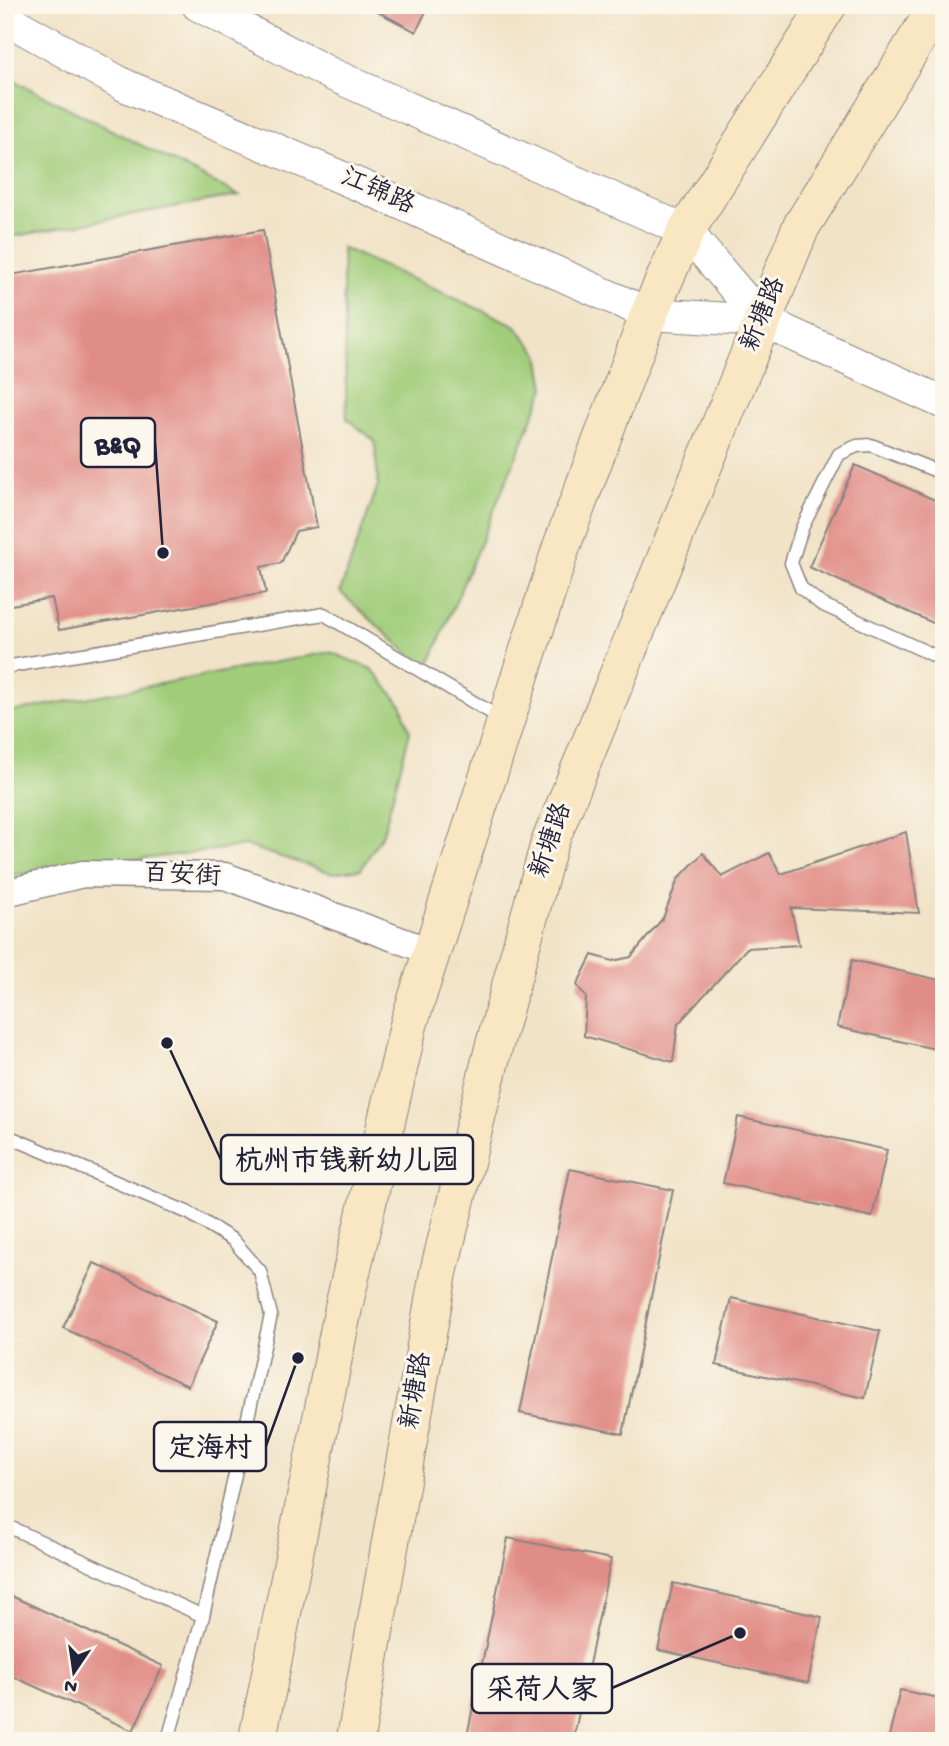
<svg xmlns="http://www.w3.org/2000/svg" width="949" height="1746" font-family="'Gochi Hand','LXGW WenKai TC',sans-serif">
<rect width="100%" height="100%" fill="#fbf7ec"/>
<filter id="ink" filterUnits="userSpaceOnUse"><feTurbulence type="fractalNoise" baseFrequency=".0143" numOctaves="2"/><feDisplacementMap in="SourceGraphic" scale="14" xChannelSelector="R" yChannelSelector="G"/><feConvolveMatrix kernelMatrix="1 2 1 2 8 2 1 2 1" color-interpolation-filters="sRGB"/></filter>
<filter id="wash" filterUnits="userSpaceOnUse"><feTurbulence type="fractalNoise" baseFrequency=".00686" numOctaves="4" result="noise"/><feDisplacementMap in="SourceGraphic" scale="28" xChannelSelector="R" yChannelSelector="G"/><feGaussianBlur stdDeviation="1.57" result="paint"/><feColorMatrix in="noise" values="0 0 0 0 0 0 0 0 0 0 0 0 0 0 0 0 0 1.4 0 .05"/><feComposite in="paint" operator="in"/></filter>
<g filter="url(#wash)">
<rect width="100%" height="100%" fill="#f1e3c7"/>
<path fill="#a1cd7a" stroke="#62785a" stroke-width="2" d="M5,76L239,195L5,238Z
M342,248L515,325L539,354L545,388L427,670L340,592L378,485L375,441L347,419Z
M330,652L372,669L401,704L410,732L383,833L361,869L332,873L246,846L5,876V713Z"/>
<g id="blocks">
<path fill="#e18d87" d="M365,5H429L416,32Z
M263,230L317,527L296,531L281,563L261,567L266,593L59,630L52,598L5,606V276Z
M855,465L944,504V628L809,567Z
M906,832L919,913L791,908L799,945L747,948L678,1024L673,1062L584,1036L586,997L577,985L592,955L613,961L631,957L663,918L678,879L703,853L722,877L769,853L781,874Z
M852,960L944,981V1051L837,1027Z
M738,1117L887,1150L872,1217L723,1183Z
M570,1169L673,1190L623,1434L520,1413Z
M94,1263L218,1321L188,1386L63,1328Z
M731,1298L880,1331L865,1398L716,1365Z
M508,1538L611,1559L573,1741H466Z
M673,1583L822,1617L808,1683L658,1650Z
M5,1593L163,1666L133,1731L5,1673Z
M900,1690L944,1699V1741H888Z"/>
</g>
</g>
<g filter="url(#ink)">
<use href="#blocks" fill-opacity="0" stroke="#8a8281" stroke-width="2"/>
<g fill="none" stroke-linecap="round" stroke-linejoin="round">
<defs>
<path id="service" d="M944,474L871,445L857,446L839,454L802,528L791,563L801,588L821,604L944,660
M5,667L324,614L502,719
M5,1135L189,1213L233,1240L260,1271L271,1315L203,1616L169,1736
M5,1525L203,1616"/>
<path id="minor" d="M5,893L83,874L225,876L432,952"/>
<path id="tertiary" d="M198,5L331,74L686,231L763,321
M5,18L124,85L378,193L649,314L763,321L944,403"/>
<path id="secondary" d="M257,1741L344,1305L409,1023L562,545L649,314L686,231L828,5
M355,1741L439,1270L493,1050L549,844L801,227L938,5"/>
</defs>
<use href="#service" stroke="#8a8281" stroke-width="15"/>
<use href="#minor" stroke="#8a8281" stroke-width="29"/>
<use href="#tertiary" stroke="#8a8281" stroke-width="34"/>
<use href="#secondary" stroke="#8a8281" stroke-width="39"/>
<use href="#service" stroke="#fff" stroke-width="12"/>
<use href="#minor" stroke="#fff" stroke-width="26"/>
<use href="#tertiary" stroke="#fff" stroke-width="32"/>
<use href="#secondary" stroke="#f9e7c3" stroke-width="37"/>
</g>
</g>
<g text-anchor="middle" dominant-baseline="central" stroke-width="6" stroke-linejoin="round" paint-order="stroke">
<g font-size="26" fill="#22223b" stroke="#fbf7ec">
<text transform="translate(377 193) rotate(24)">江锦路</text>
<text transform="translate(765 315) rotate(-68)">新塘路</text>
<text transform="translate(553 841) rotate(-71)">新塘路</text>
<text transform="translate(182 877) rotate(3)">百安街</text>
<text transform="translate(418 1391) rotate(-80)">新塘路</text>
</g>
</g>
<path fill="none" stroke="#22223b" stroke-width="2.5" d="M163 553L155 443M167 1043L221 1160M298 1358L266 1446M740 1633L612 1688"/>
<g fill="#22223b" stroke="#fbf7ec" stroke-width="2.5">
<circle cx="163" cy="553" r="7"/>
<circle cx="167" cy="1043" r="7"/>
<circle cx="298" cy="1358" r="7"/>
<circle cx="740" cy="1633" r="7"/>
</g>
<g fill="#fbf7ec" stroke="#22223b" stroke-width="2.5">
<rect x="81" y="418" width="74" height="49" rx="7"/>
<rect x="221" y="1135" width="252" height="49" rx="7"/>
<rect x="154" y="1422" width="112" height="49" rx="7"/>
<rect x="472" y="1664" width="140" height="49" rx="7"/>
</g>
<g font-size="28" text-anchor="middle" font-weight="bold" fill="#22223b">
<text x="118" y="453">B&amp;Q</text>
<text x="347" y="1169">杭州市钱新幼儿园</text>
<text x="210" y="1456">定海村</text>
<text x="542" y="1698">采荷人家</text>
</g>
<rect width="949" height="1746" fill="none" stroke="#fbf7ec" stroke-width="28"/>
<g transform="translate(74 1672) rotate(193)" stroke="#fbf7ec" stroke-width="5" paint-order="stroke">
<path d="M0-5L12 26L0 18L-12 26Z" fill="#22223b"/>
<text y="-10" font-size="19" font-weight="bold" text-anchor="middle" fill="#22223b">N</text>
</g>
</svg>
